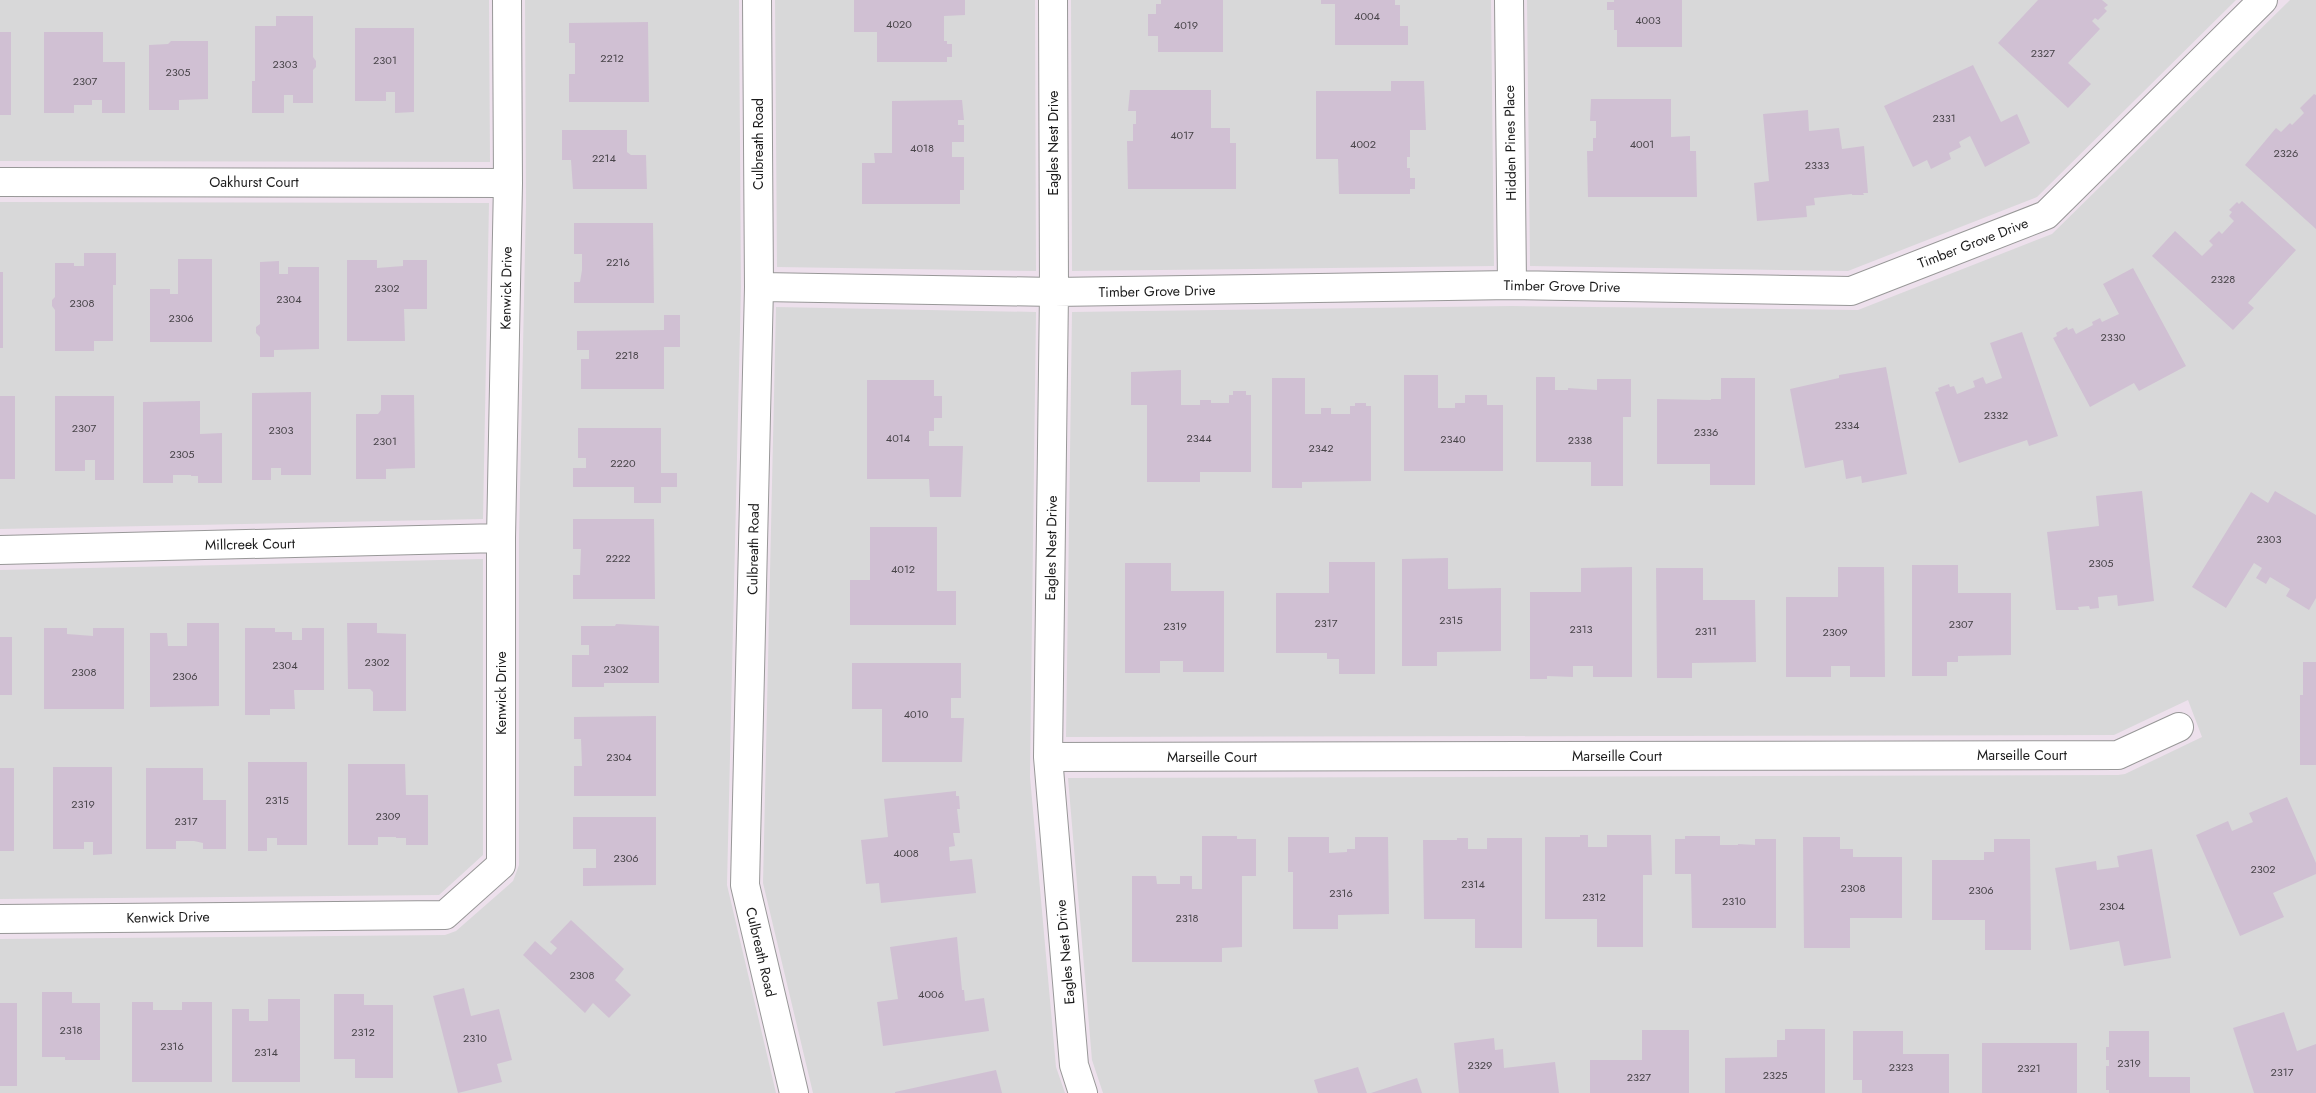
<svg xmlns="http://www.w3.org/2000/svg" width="2316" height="1093" font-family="Jost,sans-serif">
<rect width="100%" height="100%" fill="#ede0ec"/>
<path fill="#d8d8d9" d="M0,0H489L490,162L0,161Z
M525,0H739L741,287L727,885L776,1093H0V939L445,935L456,931L513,881L519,865V538L526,203Z
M775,0H1035L1036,271L777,267Z
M1071,0H1491L1494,266L1072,271Z
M1527,0H2236L2037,197L1848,271L1530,266Z
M2290,0H2316V1093H1103L1092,1060L1068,778L2118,775L2125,774L2202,737L2188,700L2114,735L1066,737L1072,312L1512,306L1858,310L2052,234Z
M0,202L489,203L483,519L0,529Z
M776,307L1036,312L1030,777L1056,1067L1065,1093H813L763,883Z
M483,559V855L439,895L0,899V570Z"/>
<path fill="#d0c0d3" d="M854,0H965V15L944,16V41H947V44H952V57H947V62H877V32H854Z
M1161,0H1223V52H1158V36H1148V14H1156V4H1161Z
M1321,0H1395V5H1400V26H1408V45H1335V4H1321Z
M1614,0H1682V47H1617V30H1614V10H1607V2H1614Z
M2038,0H2102L2108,5L2104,8L2107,11L2098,20L2095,18L2092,21L2100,29L2068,63L2091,84L2068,108L1998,43Z
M276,16H313V57L316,61V67L313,70V103H293V95H284V113H252V81H255V26H276Z
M648,22L649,102H569V74H575V43H569V23Z
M355,28H414V112L395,113V92H386V101H355Z
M0,32H11V115H0Z
M44,32H103V62H125V113H102V100H92V105H74V113H44Z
M171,41H208V99L179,100V110H149V45L168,44Z
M1973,65L2001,122L2017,114L2030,143L1985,167L1970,136L1959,142L1961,147L1949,153L1951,159L1931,169L1927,160L1913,167L1884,106Z
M1391,81H1424L1426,130H1410V157H1407V168H1410V178H1415V189H1410V194H1339L1338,159H1316V91H1391Z
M1130,90H1211V128H1230V143H1236V189H1128L1127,141H1133V124H1136V111H1128Z
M2314,94L2316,95V229L2245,165L2276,128L2281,132L2290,123L2292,125L2304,113L2300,108Z
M1591,99H1671V137L1690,136V151H1696L1697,197H1588L1587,151H1593V138H1596V121H1590Z
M962,100L964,120H958V125H964V142H952V157H964V190H960V204H862V163H875L874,153H892V101Z
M1808,110L1809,131L1839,128L1842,149L1864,146L1868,193H1863L1864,195H1852V194L1814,198L1815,205L1806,206L1807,217L1757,221L1754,183L1769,181L1763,114Z
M562,130H627V152L631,155H646L647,189H573L571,160H562Z
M2242,201L2296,250L2248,303L2254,308L2233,330L2152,256L2175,231L2202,256L2213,245L2209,241L2219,231L2222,234L2234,221L2229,216L2232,212L2229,210L2237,202L2239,204Z
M574,223H653L654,303H574V282H580L582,270V254H574Z
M84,253H116V285H113V341H94V351H55V310L52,306V300L55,297V263H74V266H84Z
M178,259H212V342H150V289H170V294H178Z
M347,260H377V268L403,266V260H427V309H404L405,341H347Z
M279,261V274H288V267H319V349L274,350V357H260V337L256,333V327L260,324V262Z
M2133,268L2186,366L2139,391L2134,383L2090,407L2053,338L2057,336L2056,333L2067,327L2068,330L2073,328L2076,334L2093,325L2092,322L2100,318L2102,322L2119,314L2103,284Z
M0,272H3V348H0Z
M664,315H680V347H664V389H581V359H589V350H577V331L664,330Z
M2022,332L2058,436L2029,446L2027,440L1959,463L1935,392L1939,391L1938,388L1949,384L1950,387L1954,386L1957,394L1975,387L1973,381L1983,377L1986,384L2002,378L1990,343Z
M1886,367L1907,474L1862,483L1861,476L1846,479L1843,460L1805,468L1790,389L1839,378V375Z
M1181,370V405H1200V400H1211V403H1229V395H1233V391H1246V395H1251V472H1200V482H1147V405H1131V372Z
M1404,375H1438V408H1455V403H1465V395H1487V405H1503V471H1404Z
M1536,377H1555V390H1568V388L1597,390V379H1631V417H1623V486H1591V462H1536Z
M1272,378H1305V414H1321V408H1331V414H1350V406H1355V403H1366V406H1371V481L1302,482V488H1272Z
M1721,378H1755V485H1710V464H1657V399L1711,400V399H1721Z
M867,380H934V396H942V418H934V431H929V446H963L961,497H930L929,479H867Z
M311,392V475H281V468H271V480H252V393Z
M381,395H414L415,468L386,469V479H356V414H378L381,410Z
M0,396H15V479H0Z
M55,396H114V480H95V460H85V471H55Z
M200,401V434L222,433V483H198V476H191V475H173V483H143V402Z
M578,428H661V473H677V487H661V503H634V487H573V468H586V458H578Z
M2142,491L2154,601L2118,606L2117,595L2098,597L2099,608L2090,609L2089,606L2078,607L2079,610H2056L2047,532L2099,526L2096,496Z
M2275,491L2316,515V598L2309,610L2286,596L2290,589L2270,577L2266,584L2256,578L2262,568L2254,563L2226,608L2192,587L2251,492L2268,503Z
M573,519H654L655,599H573V575H580L581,549H573Z
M870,527H937V591H956V625H850V580H870Z
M1448,558V589L1501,588V651L1437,652V666H1402V559Z
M1329,562H1375V674H1339V659H1327V653H1276V593H1329Z
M1125,563H1171V591H1224V672H1183V661H1160V673H1125Z
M1912,565H1958V593H2011V655L1958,656V662H1947V676H1912Z
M1632,567V677H1593V666H1573V677L1547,676V679H1530V592H1581V568Z
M1838,567H1884L1885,677H1850V666H1831V677H1786V597H1838Z
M1656,568H1703V600H1755L1756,662L1692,663V678H1657Z
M187,623H219V706L150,707V633H167L168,646H187Z
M347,623H377V633L406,634V711H373V692L370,689H348Z
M616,624L659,626V683H604V687H572V655H589V645H581V626H615Z
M44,628H67V634L93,636V628H124V709H44Z
M245,628H275V632H292V640H302V628H324V690H294L295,709H270V715H245Z
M0,637H12V695H0Z
M2303,662H2316V765H2300V695H2303Z
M852,663H961V698H951V718H964L962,762H882V709H852Z
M656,716V796H574V766H582L581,739H574V717Z
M248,762H307V845H277V838H267V851H248Z
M348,764H405L406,795H428V845H406V838H396V837H378V845H348Z
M53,767H112V854L93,855V842H84V849H53Z
M0,768H14V851H0Z
M146,768H203V800H226V849H203V843L194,841H176V849H146Z
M956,791V796H959L960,809H957L960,833H953L955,846L949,847L950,861L972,859L976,893L881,903L879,883L866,884L861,840L888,837L884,799Z
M2287,797L2316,863V874L2273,893L2284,917L2240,936L2196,835L2228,821L2232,831L2253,822L2249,813Z
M573,817H656V885L583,886V868H596V849H573Z
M1580,835H1588V847H1607V835H1651L1652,875H1643V947H1597V919H1545V837H1580Z
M1202,836H1237V839H1256V876H1242V947L1222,948V962H1132V876H1156L1157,884H1180V876H1192V889H1202Z
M1685,836H1720V845H1738V844L1755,845V839H1776V928H1692L1691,874H1675V839H1685Z
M1288,837H1329V853L1347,852V849H1355V837H1388L1389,914L1338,915V929H1293V872H1288Z
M1803,837H1840V849H1853V857H1902V918H1850V948H1804Z
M1457,838H1468V849H1487V838H1522V948H1475V919H1424L1423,840H1457Z
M1994,839H2030L2031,950H1985V920H1932V860H1984V852H1994Z
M2152,849L2171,958L2124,966L2119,941L2070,950L2055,868L2096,861L2097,870L2119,867L2117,856Z
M571,920L624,969L615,980L631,995L609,1018L593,1003L585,1013L523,955L535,941L551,955L557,948L550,942Z
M957,937L962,990H964L965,1001L984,998L989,1031L883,1046L877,1002L898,999L890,947Z
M464,988L471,1016L499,1009L512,1060L497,1064L502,1082L458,1093L433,996Z
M42,992H72V1003H100V1060H65V1057H42Z
M334,994H364V1005H393V1078H355V1059H334Z
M268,999H300V1082H232V1009H249V1021H268Z
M132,1002H153V1010H182V1002H212V1082H132Z
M0,1003H17V1086H0Z
M2284,1012L2297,1051L2316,1044V1093H2254L2233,1028Z
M1785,1029H1825V1093H1725V1058L1777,1057V1040H1785Z
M1642,1030H1689V1093H1590V1060H1642Z
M1853,1031H1903V1054H1949V1093H1862V1080H1853Z
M2109,1031H2149V1077H2190V1093H2109V1090H2106V1066H2109V1060H2106V1047H2109Z
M1494,1038L1495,1050L1503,1049L1504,1068L1555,1062L1559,1093H1459L1454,1043Z
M1982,1043H2077V1093H1982Z
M1358,1067L1367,1093H1318L1314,1080Z
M996,1070L1002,1093H895V1092Z
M1417,1078L1422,1093H1371Z"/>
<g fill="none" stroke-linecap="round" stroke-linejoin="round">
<defs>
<path id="minor" d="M757,0L759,287L745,885L794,1093
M1053,0L1054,292L1048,757L1074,1065L1083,1093
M1509,0L1512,285
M0,182L508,183
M759,287L1054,292L1512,285L1851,291L2046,215L2263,0
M0,550L501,538
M1048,757L2118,755L2179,727
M0,919L445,915L501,865V538L508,183L507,0"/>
</defs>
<use href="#minor" stroke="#989898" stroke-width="30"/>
<use href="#minor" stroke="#fff" stroke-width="28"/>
</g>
<g text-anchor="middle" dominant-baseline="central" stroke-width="4.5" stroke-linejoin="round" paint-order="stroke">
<g font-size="11" fill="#484449">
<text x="1367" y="16">4004</text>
<text x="1648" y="20">4003</text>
<text x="899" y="24">4020</text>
<text x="1186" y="25">4019</text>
<text x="2043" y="53">2327</text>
<text x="612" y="58">2212</text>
<text x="385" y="60">2301</text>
<text x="285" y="64">2303</text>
<text x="178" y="72">2305</text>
<text x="85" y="81">2307</text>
<text x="1944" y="118">2331</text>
<text x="1182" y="135">4017</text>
<text x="1363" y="144">4002</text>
<text x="1642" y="144">4001</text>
<text x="922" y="148">4018</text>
<text x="2286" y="153">2326</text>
<text x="604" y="158">2214</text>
<text x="1817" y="165">2333</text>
<text x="618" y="262">2216</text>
<text x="2223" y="279">2328</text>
<text x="387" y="288">2302</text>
<text x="289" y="299">2304</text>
<text x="82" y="303">2308</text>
<text x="181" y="318">2306</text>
<text x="2113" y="337">2330</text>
<text x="627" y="355">2218</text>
<text x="1996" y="415">2332</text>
<text x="1847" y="425">2334</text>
<text x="84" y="428">2307</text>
<text x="281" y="430">2303</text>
<text x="1706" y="432">2336</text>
<text x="898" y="438">4014</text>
<text x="1199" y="438">2344</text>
<text x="1453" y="439">2340</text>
<text x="1580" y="440">2338</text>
<text x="385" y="441">2301</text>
<text x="1321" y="448">2342</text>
<text x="182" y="454">2305</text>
<text x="623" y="463">2220</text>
<text x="2269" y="539">2303</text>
<text x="618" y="558">2222</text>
<text x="2101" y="563">2305</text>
<text x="903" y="569">4012</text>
<text x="1451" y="620">2315</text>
<text x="1326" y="623">2317</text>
<text x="1961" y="624">2307</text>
<text x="1175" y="626">2319</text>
<text x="1581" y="629">2313</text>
<text x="1706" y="631">2311</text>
<text x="1835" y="632">2309</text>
<text x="377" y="662">2302</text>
<text x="285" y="665">2304</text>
<text x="616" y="669">2302</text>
<text x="84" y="672">2308</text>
<text x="185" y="676">2306</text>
<text x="916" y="714">4010</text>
<text x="619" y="757">2304</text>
<text x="277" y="800">2315</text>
<text x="83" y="804">2319</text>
<text x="388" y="816">2309</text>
<text x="186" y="821">2317</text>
<text x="906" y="853">4008</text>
<text x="626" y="858">2306</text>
<text x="2263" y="869">2302</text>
<text x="1473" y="884">2314</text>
<text x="1853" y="888">2308</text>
<text x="1981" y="890">2306</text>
<text x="1341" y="893">2316</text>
<text x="1594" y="897">2312</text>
<text x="1734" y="901">2310</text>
<text x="2112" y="906">2304</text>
<text x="1187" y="918">2318</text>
<text x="582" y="975">2308</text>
<text x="931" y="994">4006</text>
<text x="71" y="1030">2318</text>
<text x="363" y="1032">2312</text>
<text x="475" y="1038">2310</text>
<text x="172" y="1046">2316</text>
<text x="266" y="1052">2314</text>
<text x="2129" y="1063">2319</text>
<text x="1480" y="1065">2329</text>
<text x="1901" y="1067">2323</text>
<text x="2029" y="1068">2321</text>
<text x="2282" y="1072">2317</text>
<text x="1775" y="1075">2325</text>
<text x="1639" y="1077">2327</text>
</g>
<g font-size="14" fill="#1b1b1b" stroke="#fff">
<text transform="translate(1053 143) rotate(-90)">Eagles Nest Drive</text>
<text transform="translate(1510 143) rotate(-91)">Hidden Pines Place</text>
<text transform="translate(758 144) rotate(-90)">Culbreath Road</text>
<text x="254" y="182">Oakhurst Court</text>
<text transform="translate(1973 243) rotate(-21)">Timber Grove Drive</text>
<text transform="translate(1562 286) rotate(1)">Timber Grove Drive</text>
<text transform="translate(506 288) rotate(-89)">Kenwick Drive</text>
<text transform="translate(1157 291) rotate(-1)">Timber Grove Drive</text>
<text transform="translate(250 544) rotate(-1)">Millcreek Court</text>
<text transform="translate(1051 548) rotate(-89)">Eagles Nest Drive</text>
<text transform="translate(753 549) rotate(-89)">Culbreath Road</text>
<text transform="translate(501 693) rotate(-90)">Kenwick Drive</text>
<text x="2022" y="755">Marseille Court</text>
<text x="1617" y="756">Marseille Court</text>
<text x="1212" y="757">Marseille Court</text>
<text transform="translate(168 917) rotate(-1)">Kenwick Drive</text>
<text transform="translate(761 952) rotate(77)">Culbreath Road</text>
<text transform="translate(1065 952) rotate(-95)">Eagles Nest Drive</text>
</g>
</g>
</svg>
